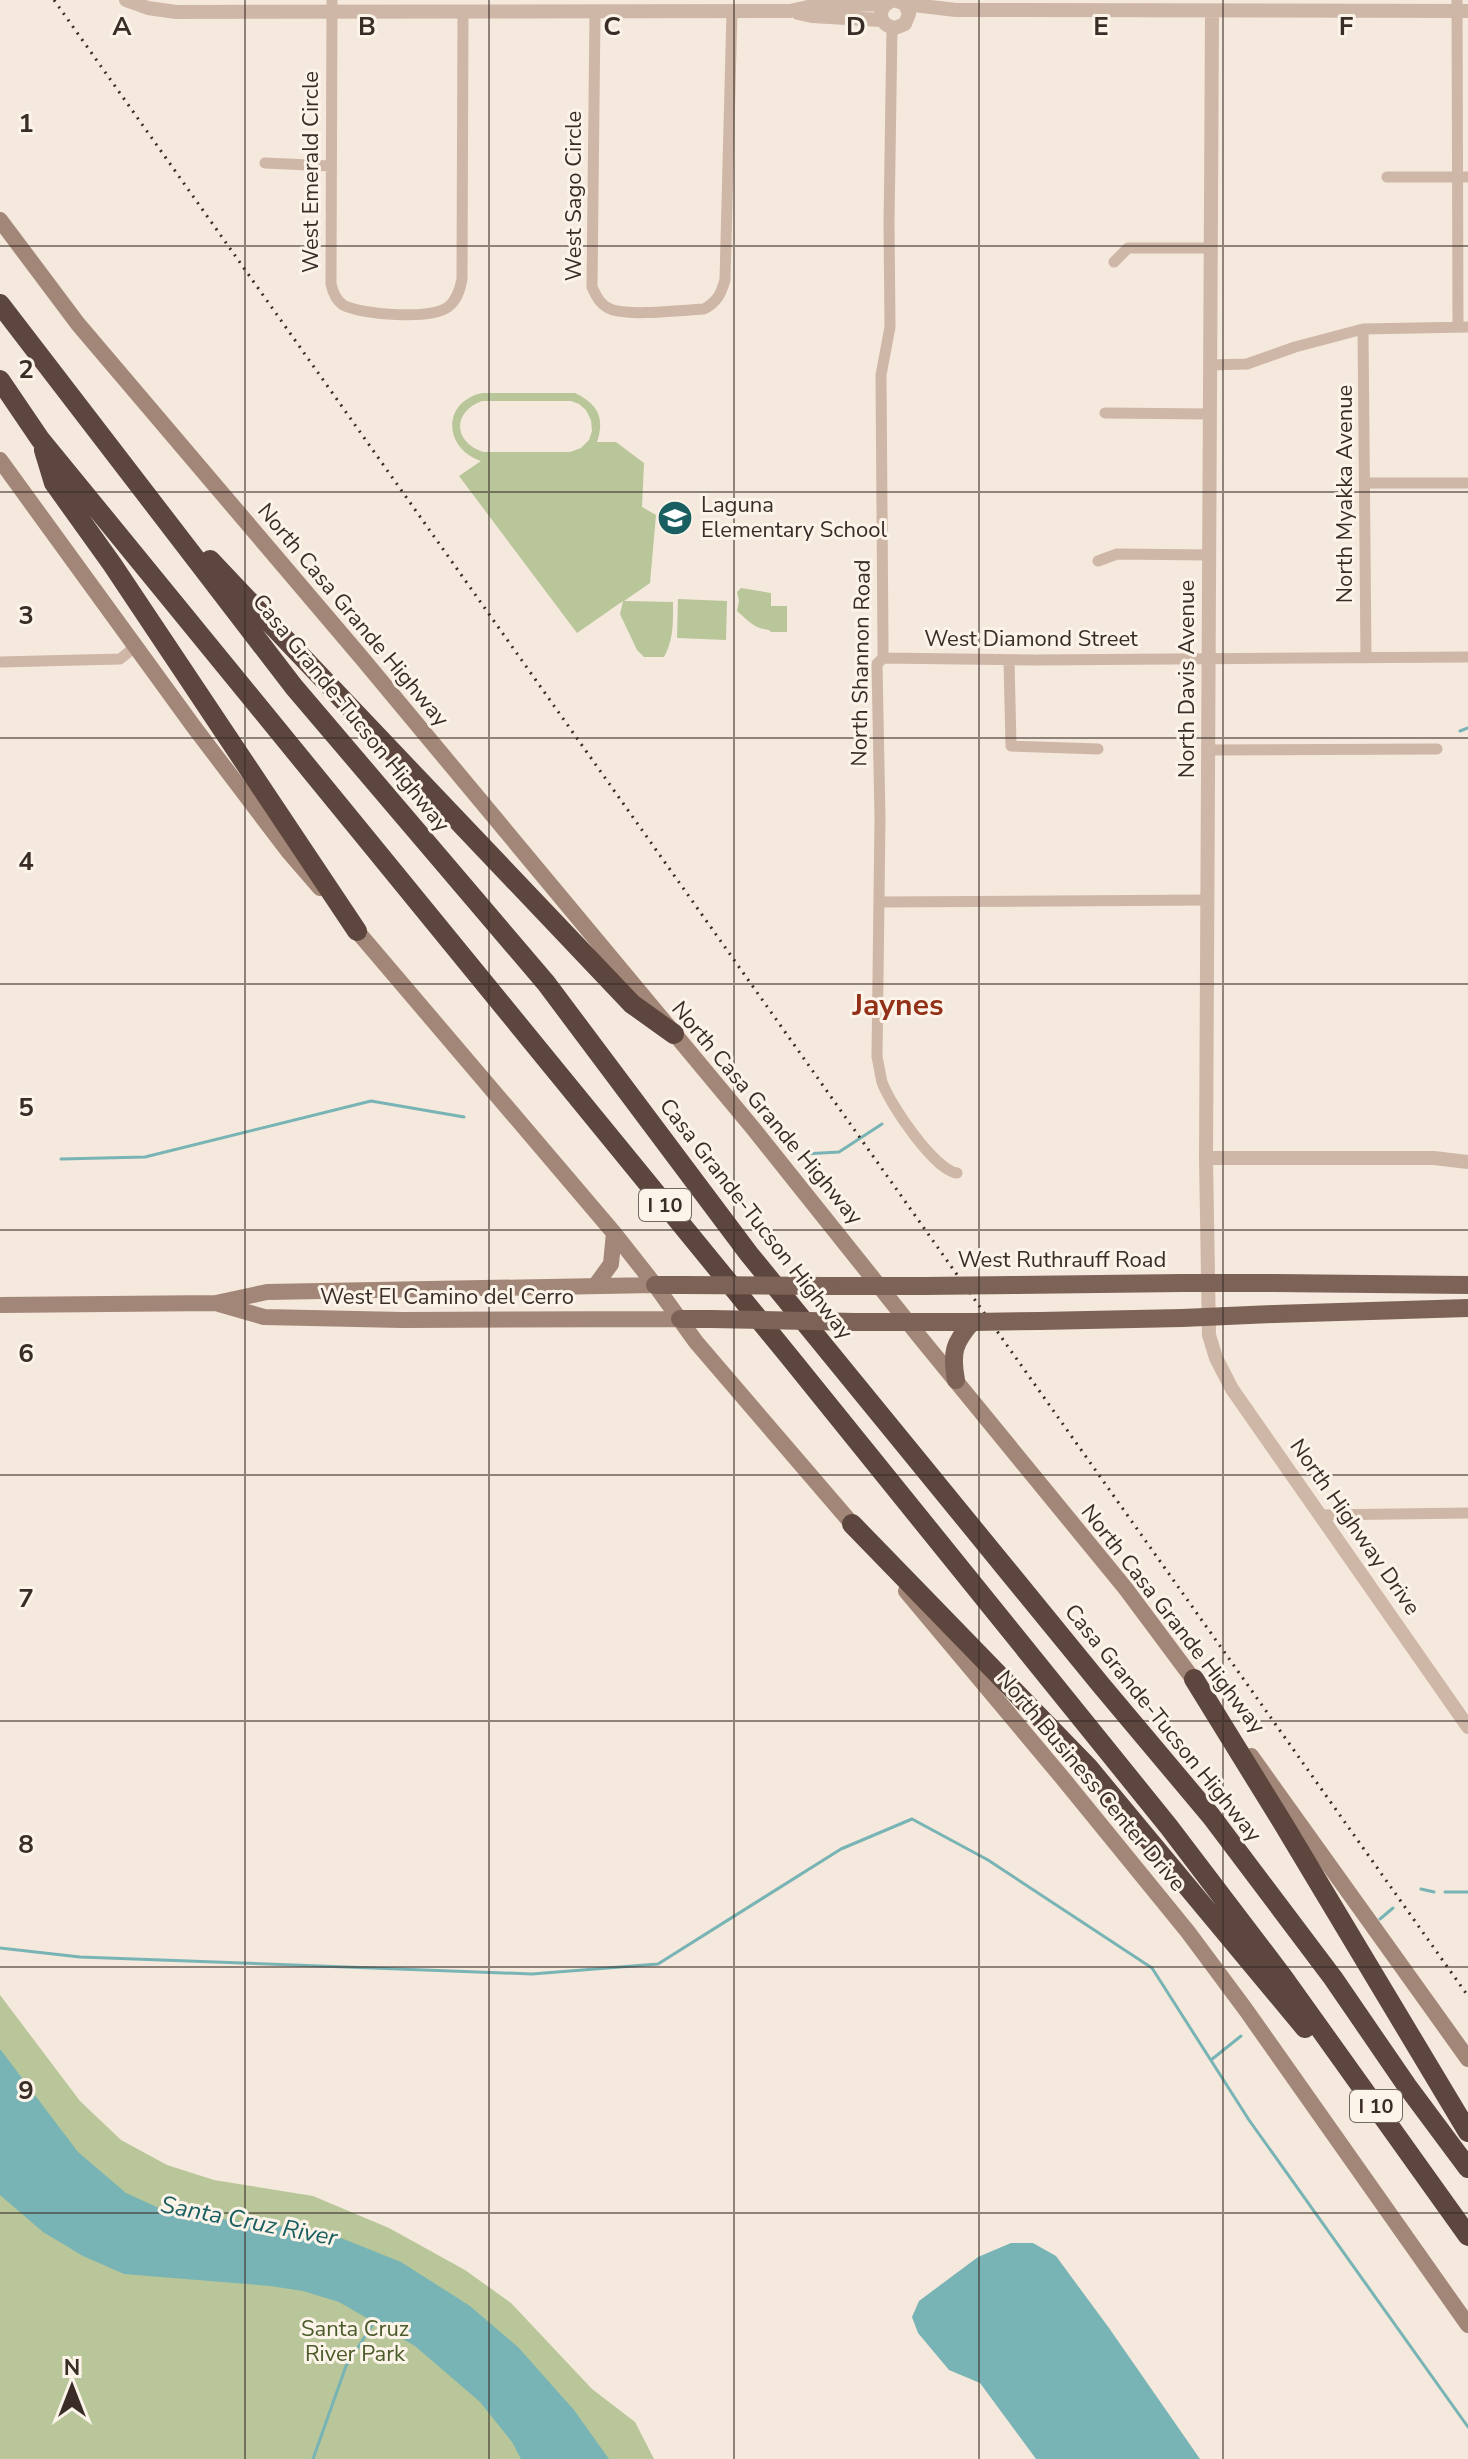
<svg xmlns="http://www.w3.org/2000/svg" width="1468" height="2459" font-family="'Nunito Sans',sans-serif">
<rect width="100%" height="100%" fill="#f5e8dc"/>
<path fill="#b8c69a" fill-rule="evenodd" d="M482,393H575C598,404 605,418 597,442H616L644,463L642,507L656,515L650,583L624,601L673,602C673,621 674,639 664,657H644L637,650L620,614L623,601L577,633L459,476L481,461C443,448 442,402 482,393ZM482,401H571L579,404L586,410L591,420L592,431L589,440L581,448L570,452H483C453,442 452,412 482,401Z
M741,588L771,593V606H787V632H771L769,630C753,628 749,621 737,611L739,601L737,592Z
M678,599L727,601L726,640L677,638Z
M0,1995L80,2101L121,2140L167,2165L214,2180L313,2196L389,2228L465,2270L511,2303L592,2389L635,2422L654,2459H0Z"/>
<path fill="#78b4b5" d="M0,2049L78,2152L126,2193L170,2213L289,2227L341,2238L401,2262L470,2306L518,2347L574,2410L609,2459H521L512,2442L480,2402L415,2346L339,2302L303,2291L270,2286L124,2274L83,2256L43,2232L0,2195Z
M1011,2243H1033L1056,2256L1109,2328L1200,2459H1036L980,2383L949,2370L918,2333L912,2317L919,2301L978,2257Z"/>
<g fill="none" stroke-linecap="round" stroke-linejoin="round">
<path stroke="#78b4b5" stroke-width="3" d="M1460,731L1468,728
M804,1154L839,1152L882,1124
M61,1159L145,1157L371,1101L464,1117
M1421,1889L1434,1892
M1445,1892H1468
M1380,1919L1393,1908
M0,1948L80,1957L532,1974L658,1964L841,1849L912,1819L988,1860L1152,1968L1249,2120L1468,2427
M1211,2060L1241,2036
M313,2459L346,2366L375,2321"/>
<path stroke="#ceb7a6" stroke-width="11" d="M332,0L331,284C333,293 336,300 343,305C362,315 431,320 448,307C457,300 460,290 462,279L463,12
M1457,0L1458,327
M595,12L592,287C597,298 601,306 613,310C635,316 680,310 704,309C717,302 721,294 725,280L732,11
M892,28L889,222L890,327L881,375L883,647V658L877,664L880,818L877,1057C879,1065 880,1074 882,1082C889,1103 935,1171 957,1173
M265,163L331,166
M1387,177H1468
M1114,262L1128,248H1210
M1363,329L1366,658
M1209,365L1247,364L1295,347L1363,329L1468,327
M1105,413L1209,414
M1366,483H1468
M1098,561L1117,554L1209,555
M883,658L1035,660L1468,657
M1009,660L1011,746L1098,749
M0,662L120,659L135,647
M1208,750L1437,749
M879,902L1208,900
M1319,1515L1468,1513"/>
<path stroke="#ceb7a6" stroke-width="14" d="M126,0L148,8L176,12L790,11L813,6L885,4
M905,4L909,14L905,24L895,28C877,25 876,6 894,0L905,4L956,10L1468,11
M1212,11L1206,1158L1209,1335L1216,1358L1232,1389L1468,1727
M798,13L812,16L881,20
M1206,1158H1434L1468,1162"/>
<path stroke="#a28677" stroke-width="16" d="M0,220L78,324L361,657L752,1127L919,1336L1126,1589L1199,1687
M0,460L194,727L288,851L320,888
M351,924L614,1233L655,1285L696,1342L859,1532
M595,1286L611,1264L614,1233
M219,1304L264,1317L402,1320L680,1319
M0,1305L216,1303L267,1292L655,1285
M906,1591L1065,1781L1188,1932L1246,2010L1468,2325
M1251,1756L1468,2059"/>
<path stroke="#7d6357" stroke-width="18" d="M1274,1283L1468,1285
M655,1285H684
M1014,1285L1182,1283
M825,1286H924
M1274,1314L1468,1308
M680,1319H711
M1040,1321L1182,1318
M855,1322H972
M956,1380C951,1352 954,1343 972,1322"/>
<path stroke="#5c463e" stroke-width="20" d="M0,304L294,687L546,983L749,1254L1101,1685L1211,1816L1333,1978L1407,2086L1468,2168
M0,380L40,439L788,1355L1169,1827L1283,1977L1468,2236
M44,450L54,483L112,564L357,931
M210,560L632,1004L674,1034
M852,1524L1088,1767L1305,2028
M1194,1679L1284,1825L1468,2132"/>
<path stroke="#3a2d28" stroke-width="3" stroke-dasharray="2 6" stroke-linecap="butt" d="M54,0L1468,1996"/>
<path stroke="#7d6357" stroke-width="18" d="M1182,1283H1274
M684,1285L825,1286
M924,1286L1014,1285
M1182,1318L1274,1314
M711,1319L855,1322
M972,1322L1040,1321"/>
</g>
<path fill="none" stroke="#3a2d28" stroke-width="2" stroke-opacity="0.55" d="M245,0V2459M489,0V2459M734,0V2459M979,0V2459M1223,0V2459M0,246H1468M0,492H1468M0,738H1468M0,984H1468M0,1230H1468M0,1475H1468M0,1721H1468M0,1967H1468M0,2213H1468"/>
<defs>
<symbol id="school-disc" viewBox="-11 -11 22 22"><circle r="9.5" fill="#195e60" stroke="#fcf3e9"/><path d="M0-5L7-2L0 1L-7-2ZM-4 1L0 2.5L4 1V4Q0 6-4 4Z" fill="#fff"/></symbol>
</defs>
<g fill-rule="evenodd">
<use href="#school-disc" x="655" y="498" width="40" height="40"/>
</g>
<g text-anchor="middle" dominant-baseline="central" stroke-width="6" stroke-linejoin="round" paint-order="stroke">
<g fill="#fcf3e9" stroke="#746862" stroke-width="2">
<rect x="639" y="1189" width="52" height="32" rx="6"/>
<rect x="1350" y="2090" width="52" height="32" rx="6"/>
</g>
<g font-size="20" font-weight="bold" fill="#3a2d28">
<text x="665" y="1205">I 10</text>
<text x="1376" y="2106">I 10</text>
</g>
<g font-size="22" fill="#3a2d28" stroke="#fcf3e9">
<text transform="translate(311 172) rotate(-90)">West Emerald Circle</text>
<text transform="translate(574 196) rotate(-90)">West Sago Circle</text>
<text transform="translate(1345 494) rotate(-90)">North Myakka Avenue</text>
<text transform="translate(353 615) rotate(50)">North Casa Grande Highway</text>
<text x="1031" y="639">West Diamond Street</text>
<text transform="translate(861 663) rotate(-89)">North Shannon Road</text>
<text transform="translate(1187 679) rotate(-90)">North Davis Avenue</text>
<text transform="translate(351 713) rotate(51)">Casa Grande-Tucson Highway</text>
<text transform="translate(767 1113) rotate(50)">North Casa Grande Highway</text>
<text transform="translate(756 1219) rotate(52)">Casa Grande-Tucson Highway</text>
<text x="1062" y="1260">West Ruthrauff Road</text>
<text x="447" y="1297">West El Camino del Cerro</text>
<text transform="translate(1355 1527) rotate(55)">North Highway Drive</text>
<text transform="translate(1173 1619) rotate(52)">North Casa Grande Highway</text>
<text transform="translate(1163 1723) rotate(51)">Casa Grande-Tucson Highway</text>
<text transform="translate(1091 1781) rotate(50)">North Business Center Drive</text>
</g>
<g font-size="22" fill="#3a2d28" stroke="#fcf3e9" text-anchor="start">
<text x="701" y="505">Laguna<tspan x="701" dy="25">Elementary School</tspan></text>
</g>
<g font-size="22" fill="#4a5b29" stroke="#fcf3e9">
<text x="355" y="2329">Santa Cruz<tspan x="355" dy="25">River Park</tspan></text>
</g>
<g font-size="24" font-style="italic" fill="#195e60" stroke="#fcf3e9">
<text transform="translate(249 2221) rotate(11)">Santa Cruz River</text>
</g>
<g font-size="30" font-weight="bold" fill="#923118" stroke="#fcf3e9">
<text x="898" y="1005">Jaynes</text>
</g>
</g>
<g font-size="26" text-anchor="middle" font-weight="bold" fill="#3a2d28" stroke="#fcf3e9" stroke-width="6" stroke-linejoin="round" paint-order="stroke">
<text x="122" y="35">A</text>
<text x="367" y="35">B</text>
<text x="612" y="35">C</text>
<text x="856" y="35">D</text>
<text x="1101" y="35">E</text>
<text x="1346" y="35">F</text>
<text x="26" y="132">1</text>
<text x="26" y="378">2</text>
<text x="26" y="624">3</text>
<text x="26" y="870">4</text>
<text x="26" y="1116">5</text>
<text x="26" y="1362">6</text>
<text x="26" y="1607">7</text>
<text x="26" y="1853">8</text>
<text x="26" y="2099">9</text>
</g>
<g transform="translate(72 2387)" stroke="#fcf3e9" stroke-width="6" paint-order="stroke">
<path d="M0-6L14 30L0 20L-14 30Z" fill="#3a2d28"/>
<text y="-12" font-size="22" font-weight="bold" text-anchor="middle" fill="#3a2d28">N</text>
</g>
</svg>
